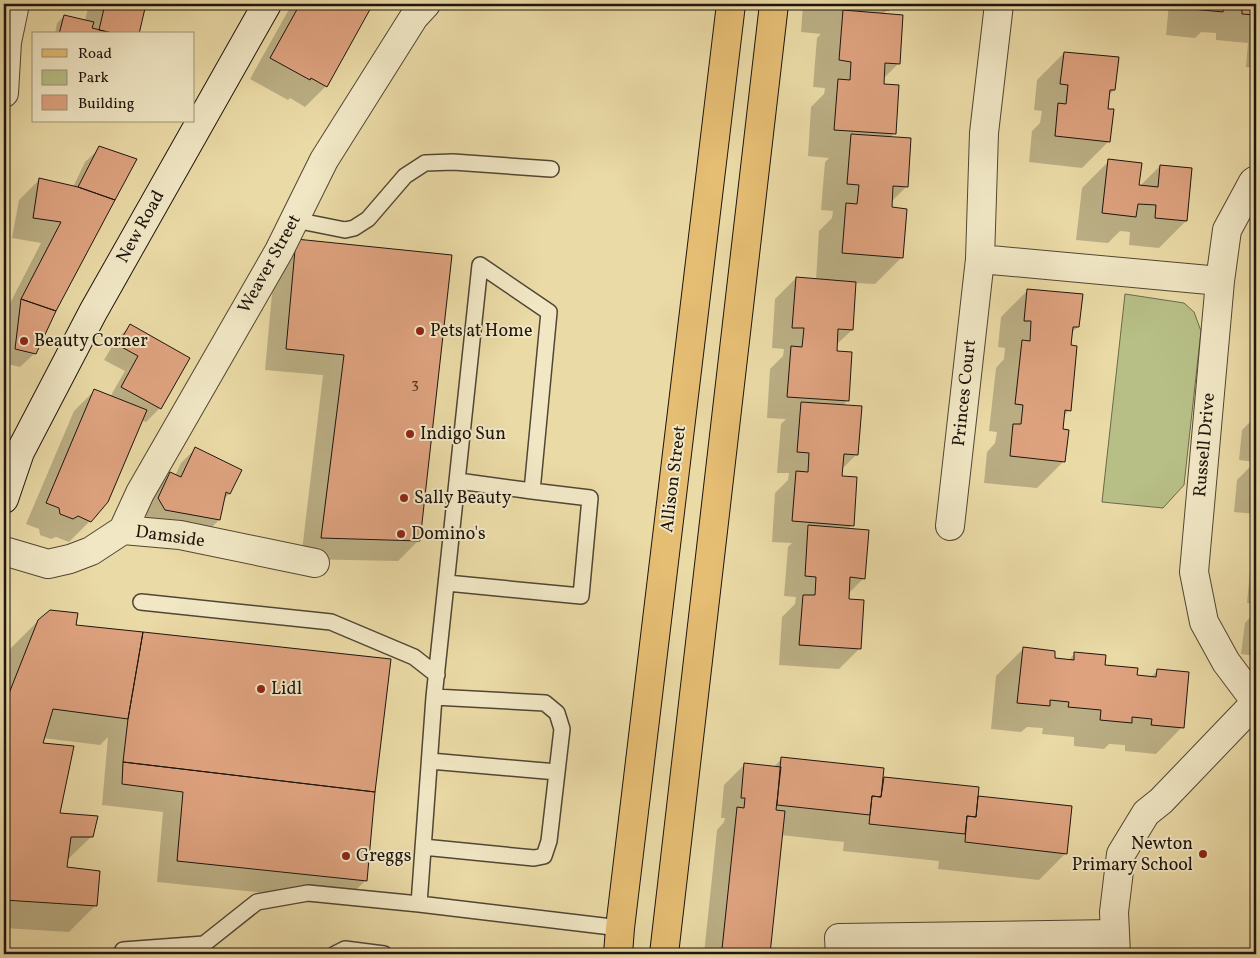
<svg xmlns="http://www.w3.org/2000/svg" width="1260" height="958" font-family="Vollkorn,serif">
<rect width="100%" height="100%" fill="#eadaa6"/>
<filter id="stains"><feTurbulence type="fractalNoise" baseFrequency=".004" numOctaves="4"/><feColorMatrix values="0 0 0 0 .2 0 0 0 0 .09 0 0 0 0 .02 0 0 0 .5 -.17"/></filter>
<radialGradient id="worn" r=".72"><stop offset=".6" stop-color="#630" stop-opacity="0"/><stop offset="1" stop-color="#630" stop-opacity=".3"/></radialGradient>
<path fill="#b7bf86" stroke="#6a6a4a" d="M1125,294L1184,303L1194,312L1201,331L1184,485L1163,508L1102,502Z"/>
<path fill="#0003" d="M89,4H144L137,34H55L57,23L64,16L85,21Z
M292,4H372L326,86L305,107L290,98L288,100L250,79Z
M803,4H888V9L883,14L899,63L883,79L882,85L894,133L890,138L907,186L891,202L902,257L875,284L855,283L852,330L836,345L835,352L847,401L842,406L857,454L841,470V477L852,525L848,529L864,578L848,594V600L860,648L839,669L779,665L782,617L795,604L796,597L784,596L788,547L792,543L772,542L775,493L788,480L789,473H777L781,424L786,419L767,418L770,369L783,356L784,349L772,348L775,299L796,278L816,280L819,231L832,218L833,211L821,210L825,162L829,158L808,156L811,107L824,94L825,88L813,87L817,38L821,34L801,32Z
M1169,4H1256V68L1246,67L1248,43L1216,40V33L1201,32L1195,38L1166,35Z
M1064,53L1114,90L1108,96L1106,110L1109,141L1082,168L1029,162L1032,131L1040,123L1042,111L1034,110L1037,80Z
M100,148L55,310L35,353L20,367L4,363L6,322L4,321V315L41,243L12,238L19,200L40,179L73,187L85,162Z
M1109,161L1140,186L1160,166L1186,221L1159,248L1129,245L1130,232L1120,231L1108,243L1076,240L1082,188Z
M296,240L450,256L419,540L398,561L301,559L323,375L265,370L275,261Z
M1028,290L1078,327L1071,333L1070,347L1069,410L1063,417L1061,430L1064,461L1037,488L984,483L987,452L995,443L997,432L989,431L996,368L1004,359L1005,348L998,347L1001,317Z
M1256,323V345H1254Z
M130,326L160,408L146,422L141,420L90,521L69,542L56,537L51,539L40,535L39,529L26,524L74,411L95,390L110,397L125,371L104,360L116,340Z
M1256,416V514L1234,512L1237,480L1255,462L1239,460L1242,430Z
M195,449L229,494L223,500L219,520L205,534L150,524L144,513L156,488L171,473L175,476L181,463Z
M1256,566V604L1247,603L1250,572Z
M1256,611V656L1241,654L1245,623Z
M38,621L74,626L373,792L366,880L345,901L157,882L163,812L102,805L108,737L100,745L43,738L41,744L59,814L92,836L66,861L65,868L96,905L69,932L4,928V667L11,648Z
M1023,649L1053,659L1068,661L1075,653L1104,666L1136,676L1150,678L1157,671L1182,727L1156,754L1125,751V745L1109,744L1104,749L1074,746V737L1042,734L1043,728L1027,727L1021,732L991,729L996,676Z
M782,758L882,778L978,788L977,797L1066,853L1039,880L938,869L939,861L843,851L844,842L781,835L768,954H704L717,830L724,822L725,818H721L724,785L745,764L773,768Z"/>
<path fill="#dea27f" stroke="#1e150d" d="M105,4H146L139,34H116L99,30Z
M300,4H373L327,87L311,78L310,80L270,58Z
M827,4H889V10L827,6Z
M1193,4H1256V15L1242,14V7L1224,5L1223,12L1192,9Z
M843,10L903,15L900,64L885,63L884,84L899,85L896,134L834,130L838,79L850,80L851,62L839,60Z
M64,15L94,22L92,28L116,34H59Z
M1064,52L1119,57L1115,90H1110L1108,109H1114L1110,142L1055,136L1058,103L1066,104L1068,85L1060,84Z
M851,134L911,138L908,187L893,186L892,207L907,209L903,258L842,253L846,203L857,204L859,185L847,184Z
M99,146L137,159L115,200L78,187Z
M1108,159L1142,163L1139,185L1158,187L1160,165L1192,168L1187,221L1155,218L1156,205L1138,204L1136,217L1102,213Z
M39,178L78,187L115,200L56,311L21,299L61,222L33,218Z
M296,239L452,255L420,541L321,538L344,355L286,349Z
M796,277L856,282L853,330L838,329L837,351L852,352L849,401L787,397L791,346L802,347L804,328H792Z
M1027,289L1083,294L1079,327H1073L1071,345L1077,346L1071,411L1065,410L1063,429L1069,430L1065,462L1010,456L1013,424H1021L1023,405L1015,404L1022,340L1030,341L1031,321H1024Z
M21,299L56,311L36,354L15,349Z
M130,324L190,358L161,409L121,387L138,356L118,345Z
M94,389L147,410L108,502L91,522L78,516L73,519L60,514L59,508L46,503Z
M801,402L862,406L858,455L844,454L842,476L857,477L854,526L792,521L796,471L808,472L809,453L797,452Z
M195,447L242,470L230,494L226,492L220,520L165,510L158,498L170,472L181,477Z
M808,525L869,530L865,579L850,577L849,599L864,600L861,649L799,645L803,595H815L816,577L805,576Z
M50,610L78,613L76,625L143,632L128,719L53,709L43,743L74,746L60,813L98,816L93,837H71L67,867L100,871L97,906L4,900V706L38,620Z
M143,632L391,659L375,792L123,762L128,719Z
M1023,647L1055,651V658L1074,660V652L1106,655L1105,665L1138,668L1137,675L1156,677L1157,669L1189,672L1184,728L1151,725L1152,719L1132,717V723L1100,720L1101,710L1068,707L1069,702L1050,700V706L1017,703Z
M781,757L884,768L881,797L872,796L870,815L777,805Z
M123,762L375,792L367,881L177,861L183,792L122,784Z
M744,763L781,767L776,810L785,811L770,954L722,949L737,807L744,808L745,798H741Z
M884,777L979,787L976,817L967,816L965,834L869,824L872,796L881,797Z
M978,796L1072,806L1067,854L965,842L967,816L976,817Z"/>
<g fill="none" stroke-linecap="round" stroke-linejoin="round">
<defs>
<path id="lane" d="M295,220L345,230L354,228L368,219L405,176L425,163L453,162L551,169
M458,481L532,491
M141,602L331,622L414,657L437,675
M434,697L480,265L549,312L532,491L590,498L581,596L447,583
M430,761L557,772
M423,847L534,858L544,856L549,841L562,729L557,713L545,703L434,697L419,904L620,928
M123,950L204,944L257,902L308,893L419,904
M335,954L345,949L384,954"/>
<path id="street" d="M4,93L7,42L15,4
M1256,180L1253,182L1227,230L1220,281L1194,572L1204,622L1226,662L1256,702
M980,259L1220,281
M950,526L980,259L984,133L999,4
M123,530L140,493L279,251L324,160L414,17L426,4
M4,551L48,564L70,559L91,551L123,530L180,535L315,563
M840,954L839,938L1115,934
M1116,954L1114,912L1121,854L1146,813L1161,801L1256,702"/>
<path id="secondary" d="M4,499L20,452L93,312L267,4"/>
<path id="primary" d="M618,954L620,928L731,4
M664,954L774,4"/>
</defs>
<use href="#lane" stroke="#514633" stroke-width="18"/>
<use href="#street" stroke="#514633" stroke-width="30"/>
<use href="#secondary" stroke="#1e150d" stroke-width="30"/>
<use href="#primary" stroke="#1e150d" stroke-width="30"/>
<use href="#lane" stroke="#f1e7c5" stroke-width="15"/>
<use href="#street" stroke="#f1e7c5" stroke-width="28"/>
<use href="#secondary" stroke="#f1e7c5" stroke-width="28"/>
<use href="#primary" stroke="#e5bd73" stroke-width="28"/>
</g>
<g fill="#8f2418" stroke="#f1e7c5" stroke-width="2">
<circle cx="420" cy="331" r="5"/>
<circle cx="24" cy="341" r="5"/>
<circle cx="410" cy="434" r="5"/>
<circle cx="404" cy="498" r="5"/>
<circle cx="401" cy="534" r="5"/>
<circle cx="261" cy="689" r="5"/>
<circle cx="1203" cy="854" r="5"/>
<circle cx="346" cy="856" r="5"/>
</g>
<g text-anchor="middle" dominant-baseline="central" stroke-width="4" stroke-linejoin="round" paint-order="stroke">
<g font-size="15" fill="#4e382a">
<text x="415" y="384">3</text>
</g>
<g font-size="18" fill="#1e150d" stroke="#f1e7c5">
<text transform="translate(141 227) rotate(-61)">New Road</text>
<text transform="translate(270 264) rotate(-61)">Weaver Street</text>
<text transform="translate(965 393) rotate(-84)">Princes Court</text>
<text transform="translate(1205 445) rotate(-85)">Russell Drive</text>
<text transform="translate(674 479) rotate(-83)">Allison Street</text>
<text transform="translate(170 537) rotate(8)">Damside</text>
</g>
<g font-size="18" fill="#1e150d" stroke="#f1e7c5" text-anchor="start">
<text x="430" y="331">Pets at Home</text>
<text x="34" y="341">Beauty Corner</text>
<text x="420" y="434">Indigo Sun</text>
<text x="414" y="498">Sally Beauty</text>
<text x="411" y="534">Domino's</text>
<text x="271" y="689">Lidl</text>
<text x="1193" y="844" text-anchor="end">Newton<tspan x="1193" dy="21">Primary School</tspan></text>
<text x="356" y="856">Greggs</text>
</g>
</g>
<rect width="1260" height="958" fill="none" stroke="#eadaa6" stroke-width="20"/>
<rect x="5" y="5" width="1250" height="948" fill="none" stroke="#1e150d" stroke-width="2.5"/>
<rect x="10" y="10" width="1240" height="938" fill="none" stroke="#1e150d"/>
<rect x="32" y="32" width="162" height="90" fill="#f1e7c5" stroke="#9d937b"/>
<rect x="42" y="49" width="25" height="8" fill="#e5bd73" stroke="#9d937b"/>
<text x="78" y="58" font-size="15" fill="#1e150d">Road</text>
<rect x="42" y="70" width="25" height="15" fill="#b7bf86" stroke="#9d937b"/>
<text x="78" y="82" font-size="15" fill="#1e150d">Park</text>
<rect x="42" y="95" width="25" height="15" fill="#dea27f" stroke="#9d937b"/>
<text x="78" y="108" font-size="15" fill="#1e150d">Building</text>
<rect width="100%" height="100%" filter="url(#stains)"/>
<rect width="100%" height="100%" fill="url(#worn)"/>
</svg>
